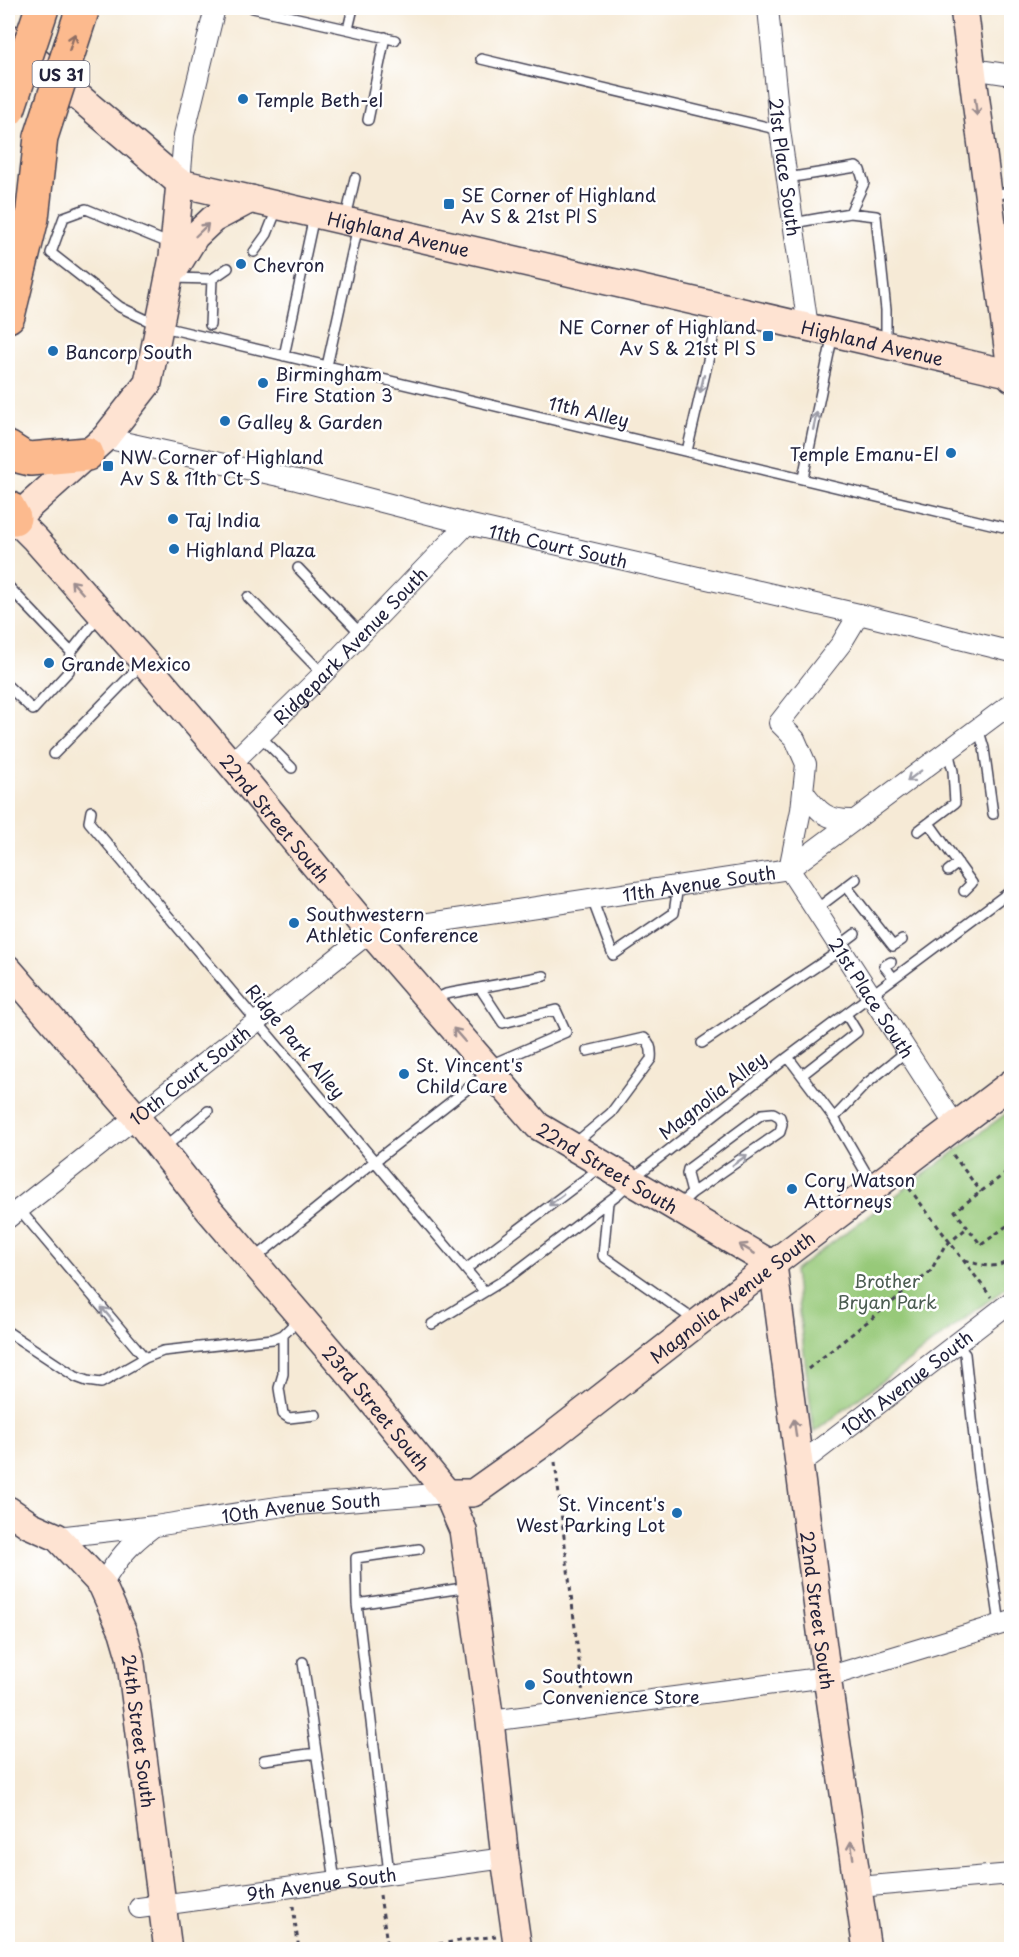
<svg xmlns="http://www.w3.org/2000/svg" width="1019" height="1957" font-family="'Playpen Sans',sans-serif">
<rect width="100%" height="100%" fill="#fff"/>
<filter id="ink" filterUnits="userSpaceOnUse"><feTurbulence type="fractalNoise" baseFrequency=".0167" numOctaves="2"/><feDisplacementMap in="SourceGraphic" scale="12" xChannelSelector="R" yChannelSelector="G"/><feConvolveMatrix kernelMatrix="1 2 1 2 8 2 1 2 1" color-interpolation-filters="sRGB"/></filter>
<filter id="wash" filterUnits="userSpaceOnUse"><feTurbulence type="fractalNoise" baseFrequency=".008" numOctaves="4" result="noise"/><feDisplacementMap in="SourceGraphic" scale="24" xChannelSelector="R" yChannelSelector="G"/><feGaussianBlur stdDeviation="1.35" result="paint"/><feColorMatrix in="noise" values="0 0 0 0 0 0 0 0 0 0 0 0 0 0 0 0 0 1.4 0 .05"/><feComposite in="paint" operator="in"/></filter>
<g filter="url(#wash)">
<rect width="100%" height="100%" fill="#f6ead6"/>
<path fill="#97c979" stroke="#5c765a" stroke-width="1.5" d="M1011,1110V1284L814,1432L794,1271Z"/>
</g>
<g filter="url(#ink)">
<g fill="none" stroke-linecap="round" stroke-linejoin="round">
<defs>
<path id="lane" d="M253,8L395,40
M348,29L353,8
M481,59L780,130
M368,120L385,37
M787,178L856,167L860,170L864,183L850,213
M990,195L1012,192
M346,218L355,178
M793,223L850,213L876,216L886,310V342
M171,244L86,209L64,217L51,253L120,307L159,326L1012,529
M254,252L267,234L277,209
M172,278L212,279L228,268
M210,325L212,279
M284,356L314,216
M327,366L358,226
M687,451L720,309
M803,478L833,334
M298,568L361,634
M8,586L71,652
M248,597L323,674
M8,686L33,710L69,671L71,652L100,615
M978,728L984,748L993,814
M260,736L292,768
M54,754L142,664
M91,811L89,822L484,1291
M929,823L972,883L964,891
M918,831L955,803L953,771L948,751
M948,871L958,863
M846,886L893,946L902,940
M592,899L613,955L674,913L678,886
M815,910L856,879
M839,946L855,934
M891,962L884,966L893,977
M480,988L503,1023L556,1010L566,1032L490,1065
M433,1000L446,994L544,976
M702,1043L841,950
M788,1057L834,1118
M802,1075L857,1032L846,1014
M574,1144L611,1113L651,1059C652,1050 651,1043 644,1038L587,1051
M164,1148L208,1111
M873,1185L834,1118L866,1084L907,1051
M608,1202L603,1256L697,1322
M678,1206L692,1193L780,1132L782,1124L780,1117L773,1113L762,1114L688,1169L687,1174L692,1193
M19,1209L145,1358
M253,1260L375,1161L489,1072
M466,1269L601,1167
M432,1324L509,1277L618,1194L642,1171L788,1057L1012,890
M8,1332L76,1377L87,1381L101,1383L145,1358L163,1351L273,1339L283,1335L299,1319
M283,1335V1374L279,1388L283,1414L289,1418L316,1415
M956,1343L965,1354L978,1474L1000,1624
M357,1604L469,1587
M303,1662L335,1881
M264,1760L316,1753
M389,1873L357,1604L356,1558L419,1549"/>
<g id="street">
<path id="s1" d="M768,8L780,130L808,327"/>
<path d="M972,69L1012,75"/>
<path d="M180,183L184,135L215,8"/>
<path id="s2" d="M105,438L297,480L467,524L859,614L1012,652"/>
<path id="s3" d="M231,764L323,674L467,524"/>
<path d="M803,791C819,813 827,821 855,820"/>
<path id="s4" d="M789,869L955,1125"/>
<path d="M789,869L801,810L806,764L795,739L779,723L841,644L859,614"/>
<path id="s5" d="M8,1218L370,932L789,869L1012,703"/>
<path id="s6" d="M800,1464L1012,1301"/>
<path id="s7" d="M57,1537L155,1526L284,1506L447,1493"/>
<path d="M102,1585C117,1559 129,1545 153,1527"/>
<path d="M490,1721L827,1677L1012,1621"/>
<path d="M858,1887L1012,1874"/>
<path id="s8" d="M139,1908L505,1858"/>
</g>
<g id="secondary">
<path d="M964,8L1012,378"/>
<path id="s9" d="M8,37L180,183L1012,374"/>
<path d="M176,267L195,236L213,219L251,199"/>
<path id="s10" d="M14,518L35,539L144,662L231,764L370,932L538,1126L773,1265L827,1677L867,1950"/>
<path d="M8,525L105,438L148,383L173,257L180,183"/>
<path id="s11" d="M8,969L136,1117L209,1210L354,1379L447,1493L463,1530L490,1721L505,1858L518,1950"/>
<path id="s12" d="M447,1493H473L542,1444L782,1257L1012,1083"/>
<path id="s13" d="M8,1510L30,1525L57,1537L102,1585L123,1632L130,1656L168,1950"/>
</g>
<path id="highway" d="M8,316L32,218L41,137
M8,448L22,457L30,459L87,454
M8,507L14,518"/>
</defs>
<use href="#lane" stroke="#424052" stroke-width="12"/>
<use href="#street" stroke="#424052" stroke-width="22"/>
<use href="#secondary" stroke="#424052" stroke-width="30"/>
<use href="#highway" stroke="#424052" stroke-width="36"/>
<path stroke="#424052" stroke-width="3" stroke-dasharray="4.5 4.5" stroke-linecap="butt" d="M953,1155L981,1192
M1012,1179L1007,1172L955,1211L981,1245L1012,1222
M909,1188L991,1297
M965,1260C982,1266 996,1270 1012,1259
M808,1369L930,1272L944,1247L968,1227
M555,1462L583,1694
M380,1895L388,1950
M293,1906L299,1950
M394,1950L496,1936"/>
<use href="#lane" stroke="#fff" stroke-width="9"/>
<use href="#street" stroke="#fff" stroke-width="20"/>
<use href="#secondary" stroke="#fee3d2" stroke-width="27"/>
<use href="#highway" stroke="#fcba8e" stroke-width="33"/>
<defs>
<path id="highway-bridge" d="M8,110L42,8
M41,137L82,11"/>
</defs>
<use href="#highway-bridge" stroke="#424052" stroke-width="36" stroke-linecap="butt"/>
<use href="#highway-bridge" stroke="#fcba8e" stroke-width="33"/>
</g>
<defs><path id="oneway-shaft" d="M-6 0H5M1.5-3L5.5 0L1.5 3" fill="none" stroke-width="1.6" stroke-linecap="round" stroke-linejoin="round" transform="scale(1.5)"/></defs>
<use stroke="#8f6e64" href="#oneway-shaft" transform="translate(72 42) rotate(-72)"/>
<g stroke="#9b8c8e">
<use href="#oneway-shaft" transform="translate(976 107) rotate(83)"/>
<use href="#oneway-shaft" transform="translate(202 230) rotate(-44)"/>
<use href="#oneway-shaft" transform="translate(77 587) rotate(-132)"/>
<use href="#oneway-shaft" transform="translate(459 1035) rotate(-131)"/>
<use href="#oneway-shaft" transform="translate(747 1249) rotate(-149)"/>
<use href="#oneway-shaft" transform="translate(795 1428) rotate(-98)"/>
<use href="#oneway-shaft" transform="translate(852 1850) rotate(-98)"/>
</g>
<g stroke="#9c9ca7">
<use href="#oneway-shaft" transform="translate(702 384) rotate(103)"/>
<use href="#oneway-shaft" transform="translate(815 421) rotate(-78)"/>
<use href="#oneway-shaft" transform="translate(914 776) rotate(143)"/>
<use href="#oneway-shaft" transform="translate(740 1160) rotate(-35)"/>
<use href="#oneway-shaft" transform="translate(556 1200) rotate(143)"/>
<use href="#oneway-shaft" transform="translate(107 1314) rotate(-130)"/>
</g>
</g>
<g fill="#1f6fb2" stroke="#fff" stroke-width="2">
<circle cx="243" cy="99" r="6"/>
<rect x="443" y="198" width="12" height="12" rx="3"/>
<circle cx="241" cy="264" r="6"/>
<rect x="762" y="330" width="12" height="12" rx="3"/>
<circle cx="53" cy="351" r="6"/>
<circle cx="263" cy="383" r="6"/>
<circle cx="225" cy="421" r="6"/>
<circle cx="951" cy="453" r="6"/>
<rect x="102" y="460" width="12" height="12" rx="3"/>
<circle cx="173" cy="519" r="6"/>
<circle cx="174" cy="549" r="6"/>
<circle cx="49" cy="663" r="6"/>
<circle cx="294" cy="923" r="6"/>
<circle cx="404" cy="1074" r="6"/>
<circle cx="792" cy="1189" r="6"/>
<circle cx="677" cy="1513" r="6"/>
<circle cx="530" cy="1685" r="6"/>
</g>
<g text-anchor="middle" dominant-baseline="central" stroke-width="5" stroke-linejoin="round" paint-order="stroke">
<rect fill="#fff" stroke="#646476" stroke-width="1.5" x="32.5" y="61" width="57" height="26" rx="4.5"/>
<g font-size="16" font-weight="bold" fill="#22223b">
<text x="61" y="74">US 31</text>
</g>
<g font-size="18" fill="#22223b" stroke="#fff" text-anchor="start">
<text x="255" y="99">Temple Beth-el</text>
<text x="461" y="194">SE Corner of Highland<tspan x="461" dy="21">Av S &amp; 21st Pl S</tspan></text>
<text x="253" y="264">Chevron</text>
<text x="756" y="326" text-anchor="end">NE Corner of Highland<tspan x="756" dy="21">Av S &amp; 21st Pl S</tspan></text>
<text x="65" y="351">Bancorp South</text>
<text x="275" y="373">Birmingham<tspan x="275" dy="21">Fire Station 3</tspan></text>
<text x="237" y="421">Galley &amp; Garden</text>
<text x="939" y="453" text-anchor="end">Temple Emanu-El</text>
<text x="120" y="456">NW Corner of Highland<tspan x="120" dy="21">Av S &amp; 11th Ct S</tspan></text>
<text x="185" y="519">Taj India</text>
<text x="186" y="549">Highland Plaza</text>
<text x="61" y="663">Grande Mexico</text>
<text x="306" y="913">Southwestern<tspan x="306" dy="21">Athletic Conference</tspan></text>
<text x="416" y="1064">St. Vincent's<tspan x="416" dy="21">Child Care</tspan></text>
<text x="804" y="1179">Cory Watson<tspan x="804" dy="21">Attorneys</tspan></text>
<text x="665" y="1503" text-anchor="end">St. Vincent's<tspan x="665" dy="21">West Parking Lot</tspan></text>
<text x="542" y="1675">Southtown<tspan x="542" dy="21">Convenience Store</tspan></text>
</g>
<g font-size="18" fill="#22223b" stroke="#fff">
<text stroke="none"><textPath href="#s1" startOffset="160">21st Place South</textPath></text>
<text stroke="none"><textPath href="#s9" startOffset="450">Highland Avenue</textPath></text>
<text stroke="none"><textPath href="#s9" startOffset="936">Highland Avenue</textPath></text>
<text transform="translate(589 411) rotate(13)">11th Alley</text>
<text stroke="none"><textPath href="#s2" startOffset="466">11th Court South</textPath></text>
<text stroke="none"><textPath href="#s3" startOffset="168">Ridgepark Avenue South</textPath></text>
<text stroke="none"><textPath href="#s10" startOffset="398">22nd Street South</textPath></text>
<text stroke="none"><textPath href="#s5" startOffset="794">11th Avenue South</textPath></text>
<text stroke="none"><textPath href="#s4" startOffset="153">21st Place South</textPath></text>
<text transform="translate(296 1041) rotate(50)">Ridge Park Alley</text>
<text stroke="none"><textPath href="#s5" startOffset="231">10th Court South</textPath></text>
<text transform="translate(712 1095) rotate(-38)">Magnolia Alley</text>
<text stroke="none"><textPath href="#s10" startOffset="884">22nd Street South</textPath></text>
<text stroke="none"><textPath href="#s12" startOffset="351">Magnolia Avenue South</textPath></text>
<text stroke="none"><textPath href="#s6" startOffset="134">10th Avenue South</textPath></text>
<text stroke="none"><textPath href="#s11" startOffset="573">23rd Street South</textPath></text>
<text stroke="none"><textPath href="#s7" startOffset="246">10th Avenue South</textPath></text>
<text stroke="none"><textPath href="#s10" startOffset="1424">22nd Street South</textPath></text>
<text stroke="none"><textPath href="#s13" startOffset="274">24th Street South</textPath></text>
<text stroke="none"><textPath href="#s8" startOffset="184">9th Avenue South</textPath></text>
</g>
<g font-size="18" fill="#4b5c51" stroke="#fff">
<text x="887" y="1280">Brother<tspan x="887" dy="21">Bryan Park</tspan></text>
</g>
</g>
<rect width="1019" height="1957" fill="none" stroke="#fff" stroke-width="30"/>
</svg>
